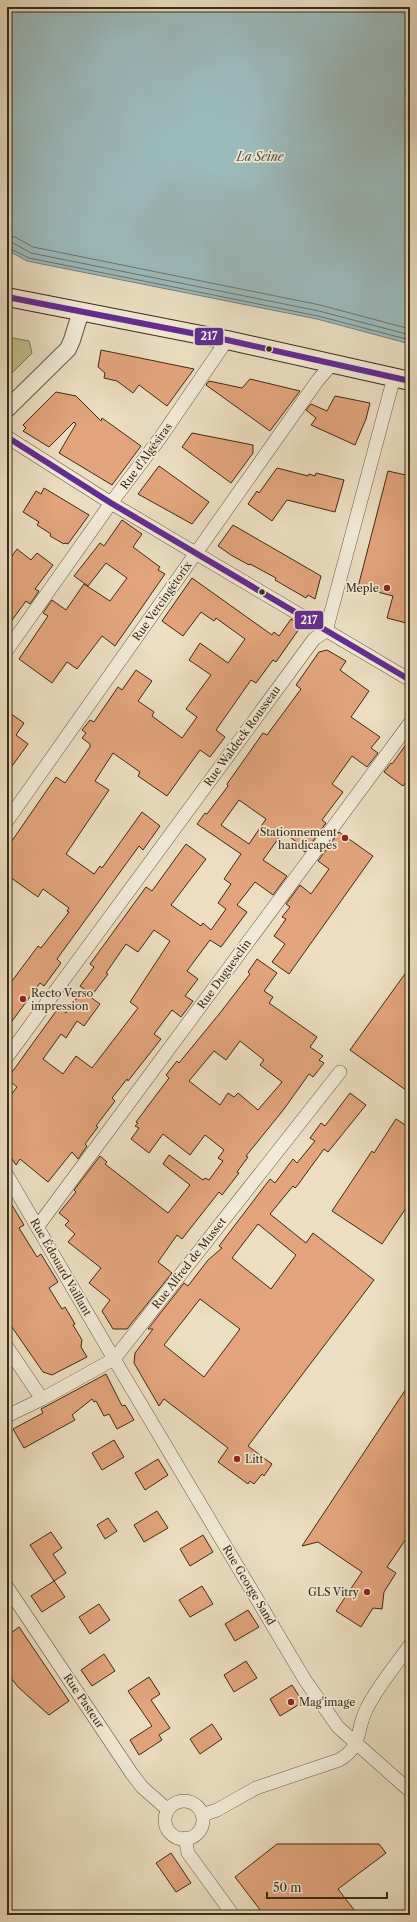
<svg xmlns="http://www.w3.org/2000/svg" width="417" height="1922" font-family="'Libre Caslon Text',serif">
<rect width="100%" height="100%" fill="#ebdec2"/>
<filter id="stains"><feTurbulence type="fractalNoise" baseFrequency=".005" numOctaves="4"/><feColorMatrix values="0 0 0 0 .2 0 0 0 0 .09 0 0 0 0 .02 0 0 0 .5 -.17"/></filter>
<radialGradient id="worn" r=".72"><stop offset=".6" stop-color="#630" stop-opacity="0"/><stop offset="1" stop-color="#630" stop-opacity=".3"/></radialGradient>
<path fill="#c0bf8e" stroke="#7e7551" d="M7,337L29,341L32,353L7,378Z"/>
<path fill="#9bbabc" stroke="#758179" d="M7,7H410V344L317,319L27,261L7,250Z"/>
<g fill="none" stroke-linecap="round" stroke-linejoin="round">
<path stroke="#6b7268" stroke-width="1" d="M7,236L15,237L33,247L320,305L410,329
M7,242L13,243L31,253L319,311L410,335
M7,247L29,258L318,316L410,340"/>
</g>
<path fill="#e3a47d" stroke="#3b2b14" fill-rule="evenodd" d="M101,350L194,369L167,406L139,385L133,393L117,381L104,378L105,373L98,367Z
M250,379L300,391L270,431L206,385L209,381L242,388Z
M56,392L76,396L101,421L102,418L141,446L112,485L59,453L76,424L74,422L49,447L23,431L26,428L23,425Z
M335,396L370,403L366,419L355,445L311,425L316,418L306,410L311,404L327,411Z
M192,433L253,445V453L231,483L182,447Z
M159,466L209,502L192,524L138,494Z
M277,468L308,476L309,474L315,476L316,473L344,480L335,512L287,500L272,521L248,504L257,491L259,493Z
M388,471L410,476V624L387,618L393,596L358,587Z
M44,488L89,515L68,544L65,543L64,544L50,536L51,534L37,525L39,522L23,512L36,491L41,494Z
M122,520L142,534L133,547L160,567L158,570L165,574L115,646L102,636L77,669L67,662L52,683L19,659L48,616L43,613L52,600L66,610L84,584L110,601L127,578L106,563L88,586L74,576L100,543L104,546Z
M233,525L321,576L315,599L308,595L306,598L275,580L276,578L250,564L249,565L231,555L218,546Z
M17,549L31,560L37,553L53,565L35,589L39,591L30,604L26,601L7,627V563Z
M192,578L272,635L274,632L279,636L291,619L298,623L299,629L276,662L273,660L256,683L251,680L216,730L225,737L210,757L200,750L167,796L138,776L140,772L113,753L95,781L109,790L66,854L94,874L100,866L102,868L142,812L160,826L143,850L139,846L57,959L61,963L44,986L40,983L7,1028V977L12,981L38,946L41,948L69,912L67,911L69,908L43,889L38,897L7,875V848L56,777L65,783L90,747V744L82,738L86,733L82,730L90,720L94,722L118,687L122,690L136,670L152,681L138,701L154,712L152,716L182,738L197,717L186,709L211,675L189,660L200,643L228,663L245,639L216,618L214,621L201,612L183,636L162,621Z
M327,650L346,661L340,670L369,691L351,717L380,737L371,748L378,753L367,767L352,756L332,784L343,792L322,820L326,823L305,852L301,849L302,846L283,832L263,860L287,876L273,895L255,882L237,905L247,912L221,947L210,940L187,971L198,979L185,996L193,1001L181,1017L172,1010L154,1034L161,1039L128,1081L127,1079L112,1098L115,1101L96,1126L98,1127L85,1144L87,1146L78,1159L72,1152L48,1182L20,1159L16,1165L7,1151V1100L17,1087L7,1079L59,1007L66,1013L82,991L100,1004L84,1026L77,1021L66,1038L61,1034L43,1059L63,1074L76,1056L92,1068L138,1008L130,1002L170,941L154,930L138,952L126,944L106,973L108,974L92,995L80,986L94,967L90,964L146,887L152,891L186,844L206,859L171,905L201,926L203,923L211,930L226,909L218,903L231,884L224,879L241,854L197,824L205,813L207,814L228,786L227,784L263,733L267,735L301,689L296,685L319,652ZM239,800L266,819L249,844L221,825Z
M7,711L24,723L16,735L28,744L7,773Z
M410,739V776L403,786L384,772L391,763L392,764Z
M339,832L373,856L289,974L272,962L285,944L274,936L286,919L282,917L290,907L286,904L300,885L311,894L329,869L318,861Z
M257,959L277,973L264,991L273,997L269,1003L317,1037L310,1047L323,1056L319,1060L324,1063L313,1077L309,1074L284,1109L246,1156L248,1157L237,1172L239,1173L222,1195L219,1192L182,1239L177,1235L158,1262L172,1273L127,1329H113L102,1311L110,1300L89,1283L101,1268L68,1242L75,1234L65,1225L69,1221L59,1213L76,1192L74,1190L100,1156L107,1162L105,1164L168,1213L190,1185L163,1164L169,1155L203,1180L205,1178L209,1180L223,1161L218,1158L224,1150L205,1135L190,1155L163,1134L149,1153L131,1139L139,1128L135,1126L138,1123L136,1122L169,1078L166,1075L177,1061L179,1063L220,1013L250,974L248,972ZM240,1041L264,1060L260,1065L282,1082L258,1110L238,1093L234,1097L228,1093L220,1105L189,1081L214,1051L226,1060Z
M410,967V1093L350,1050Z
M350,1093L366,1105L328,1152L324,1149L297,1186L295,1188L293,1186L270,1214L306,1243L313,1233L374,1280L248,1446L272,1464L264,1476L262,1474L254,1484L250,1481L248,1484L218,1462L228,1448L164,1399L159,1406L134,1363L135,1353L153,1329H148L184,1283L188,1286L208,1260L222,1248L219,1246L270,1179L275,1183L293,1159L297,1163L315,1141L310,1138L321,1123L325,1126ZM258,1224L296,1255L271,1289L232,1258ZM200,1299L240,1329L204,1377L164,1345Z
M396,1119L410,1128V1202L382,1244L332,1211L372,1151L374,1153Z
M7,1197L24,1225L19,1228L37,1257L41,1254L58,1282L49,1288L62,1309L65,1307L75,1324L73,1325L82,1340L81,1347L87,1357L52,1375L43,1372L7,1320Z
M106,1374L122,1406L125,1405L134,1420L117,1429L109,1414L104,1416L96,1401L94,1402L92,1399L72,1415L75,1420L24,1448L13,1429L43,1413L41,1409Z
M410,1383V1533L387,1567L396,1573L384,1592L382,1609L373,1608L361,1627L336,1611L362,1572L318,1542L302,1546Z
M114,1440L124,1457L102,1470L92,1453Z
M158,1459L168,1475L145,1490L135,1473Z
M157,1511L168,1528L144,1542L134,1525Z
M108,1518L117,1531L105,1539L97,1525Z
M51,1532L62,1548L53,1554L66,1573L54,1581L65,1597L42,1612L31,1596L54,1581L30,1545Z
M203,1535L213,1552L190,1566L180,1549Z
M202,1586L213,1604L190,1617L179,1600Z
M99,1604L110,1620L90,1634L79,1617Z
M248,1610L259,1627L235,1641L225,1624Z
M19,1627L69,1701L49,1715L18,1687L7,1673V1666L12,1662L7,1654V1636Z
M104,1654L115,1671L92,1686L81,1670Z
M246,1661L257,1678L234,1692L224,1675Z
M149,1677L160,1694L151,1700L170,1728L159,1735L162,1740L139,1755L130,1740L152,1726L128,1691Z
M292,1685L303,1702L280,1716L270,1699Z
M212,1724L222,1739L200,1754L190,1739Z
M277,1844H379L386,1853L338,1889L358,1915H264L235,1877Z
M171,1853L191,1883L176,1892L156,1863Z"/>
<g fill="none" stroke-linecap="round" stroke-linejoin="round">
<defs>
<path id="minor" d="M7,437L111,503L410,680
M7,650L111,503L160,438L227,340
M7,821L318,380L333,363
M7,1057L314,639L326,631L394,377
M7,1175L114,1359L305,1680L338,1727L410,1791
M38,1226L410,723
M7,1347L42,1399
M7,1416L42,1399L114,1359L340,1072
M7,1587L132,1774L142,1787L168,1810
M165 1820a19 19 0 1 1 38 0a19 19 0 1 1-38 0Z
M202,1815L217,1810L256,1788L339,1760C363,1747 356,1728 367,1708C378,1686 396,1665 410,1645
M185,1838L188,1853L233,1915"/>
<path id="tertiary" d="M7,409L68,349L72,340L81,311"/>
<path id="secondary" d="M7,297L227,340L410,381"/>
</defs>
<use href="#minor" stroke="#675840" stroke-width="14"/>
<use href="#tertiary" stroke="#675840" stroke-width="18"/>
<use href="#secondary" stroke="#3b2b14" stroke-width="20"/>
<use href="#minor" stroke="#f2ead7" stroke-width="13"/>
<use href="#tertiary" stroke="#f2ead7" stroke-width="16"/>
<use href="#secondary" stroke="#f2ead7" stroke-width="18"/>
<defs>
<path id="bus-1" d="M7,297L227,340L410,381
M7,437L111,503L410,680"/>
</defs>
<use href="#bus-1" stroke="#f2ead7" stroke-width="9"/>
<use href="#bus-1" stroke="#622d91" stroke-width="6"/>
</g>
<g fill="#3b2b14" stroke="#f2ead7" stroke-width="1.5">
<circle cx="269" cy="349" r="3.5"/>
<circle cx="262" cy="592" r="3.5"/>
</g>
<g fill="#8f2418" stroke="#f2ead7" stroke-width="1.5">
<circle cx="387" cy="588" r="4"/>
<circle cx="345" cy="838" r="4"/>
<circle cx="23" cy="999" r="4"/>
<circle cx="237" cy="1459" r="4"/>
<circle cx="367" cy="1592" r="4"/>
<circle cx="291" cy="1702" r="4"/>
</g>
<g text-anchor="middle" dominant-baseline="central" stroke-width="3.5" stroke-linejoin="round" paint-order="stroke">
<g font-size="11" fill="#3b2b14" stroke="#f2ead7">
<text transform="translate(146 456) rotate(-54)">Rue d'Algésiras</text>
<text transform="translate(162 601) rotate(-55)">Rue Vercingétorix</text>
<text transform="translate(242 736) rotate(-54)">Rue Waldeck Rousseau</text>
<text transform="translate(224 974) rotate(-54)">Rue Duguesclin</text>
<text transform="translate(189 1263) rotate(-52)">Rue Alfred de Musset</text>
<text transform="translate(61 1267) rotate(60)">Rue Édouard Vaillant</text>
<text transform="translate(249 1585) rotate(59)">Rue George Sand</text>
<text transform="translate(84 1701) rotate(56)">Rue Pasteur</text>
</g>
<g font-size="11" fill="#3b2b14" stroke="#f2ead7" text-anchor="end">
<text x="379" y="588">Meple</text>
<text x="337" y="832">Stationnement<tspan x="337" dy="13">handicapés</tspan></text>
<text x="31" y="993" text-anchor="start">Recto Verso<tspan x="31" dy="13">impression</tspan></text>
<text x="245" y="1459" text-anchor="start">Litt</text>
<text x="359" y="1592">GLS Vitry</text>
<text x="299" y="1702" text-anchor="start">Mag'image</text>
</g>
<g font-size="12" font-style="italic" fill="#534f3e" stroke="#f2ead7">
<text x="260" y="156">La Seine</text>
</g>
</g>
<g stroke="#f2ead7" stroke-width="1.5">
<rect x="194" y="327" width="30" height="19" rx="4" fill="#622d91"/>
<rect x="294" y="610" width="30" height="20" rx="4" fill="#622d91"/>
</g>
<g font-size="11" text-anchor="middle" font-weight="bold" fill="#fff">
<text x="209" y="340">217</text>
<text x="309" y="624">217</text>
</g>
<rect width="417" height="1922" fill="none" stroke="#ebdec2" stroke-width="24"/>
<rect x="8" y="8" width="401" height="1906" fill="none" stroke="#3b2b14" stroke-width="2"/>
<rect x="12" y="12" width="393" height="1898" fill="none" stroke="#3b2b14"/>
<path d="M267 1892v6h120v-6" fill="none" stroke="#3b2b14" stroke-width="2"/>
<text x="273" y="1892" font-size="12" fill="#3b2b14" stroke="#f2ead7" stroke-width="3" paint-order="stroke">50 m</text>
<rect width="100%" height="100%" filter="url(#stains)"/>
<rect width="100%" height="100%" fill="url(#worn)"/>
</svg>
